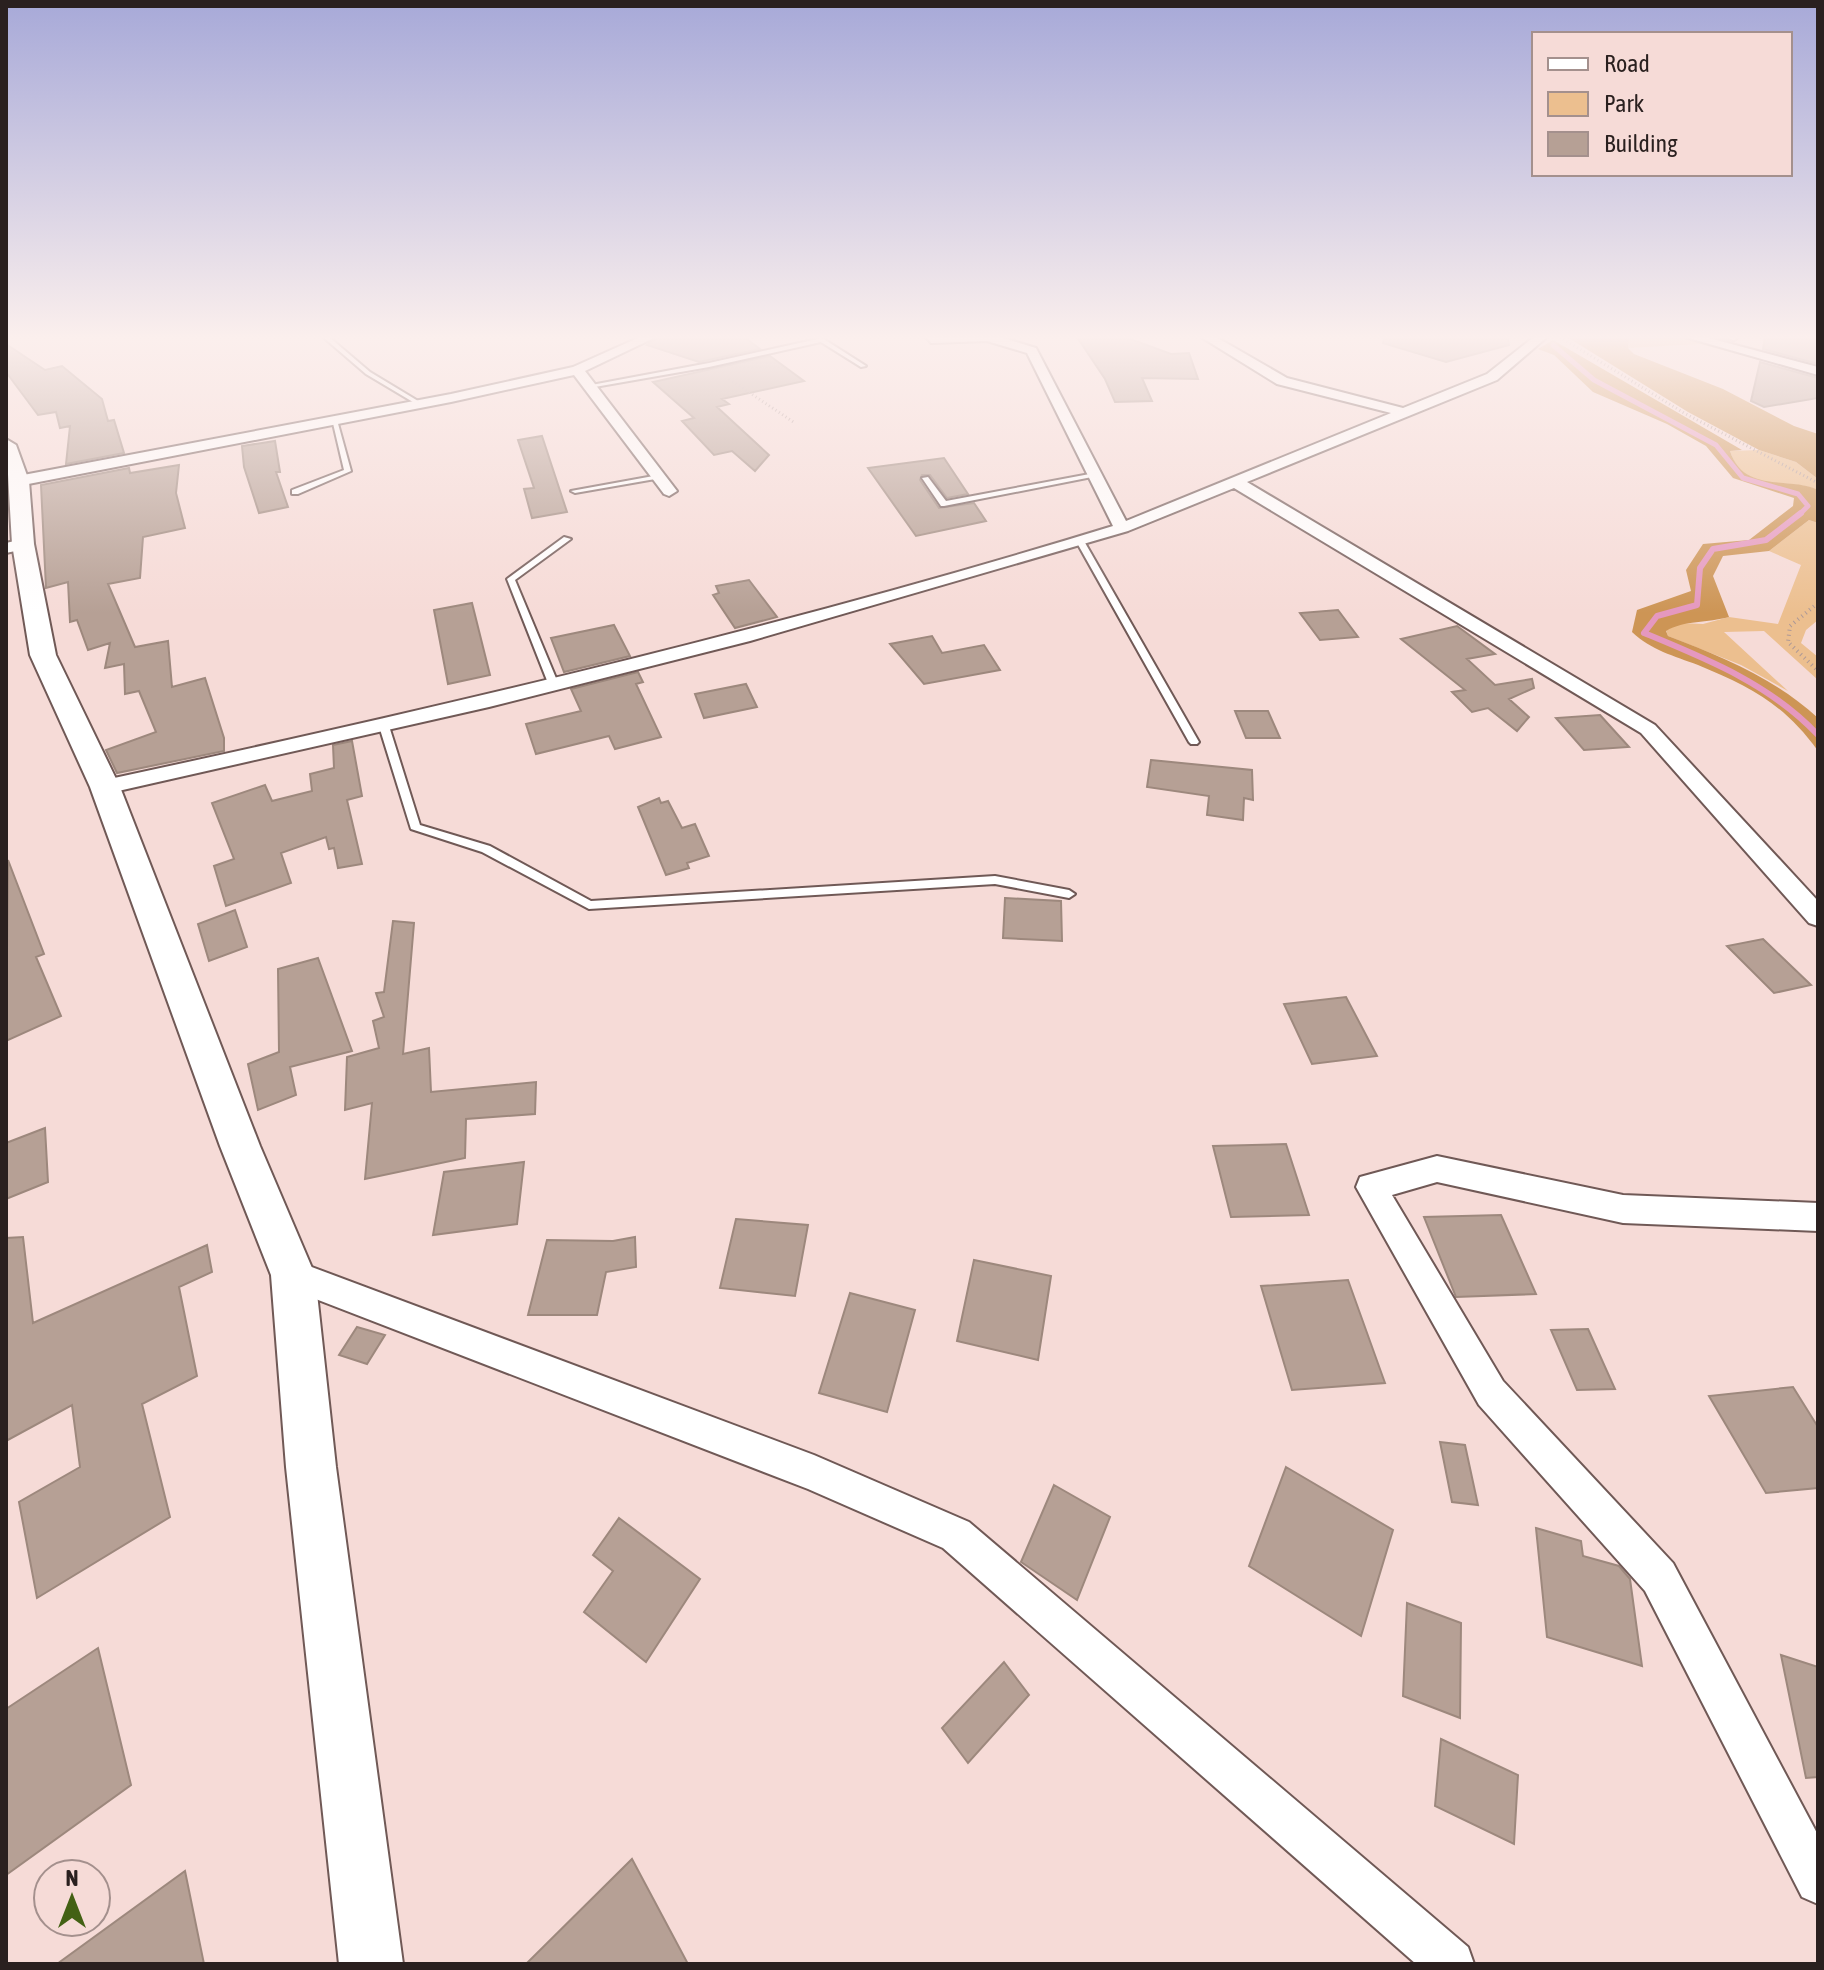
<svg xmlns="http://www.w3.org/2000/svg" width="1824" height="1970" font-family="'Asap Condensed',sans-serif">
<rect width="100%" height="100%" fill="#f6dbd7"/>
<path fill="#ecbf8f" d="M1629,337H1696L1818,365V376L1700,344L1628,348Z
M1759,450L1796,462L1818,479V490C1788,476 1744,495 1730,451Z
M1809,520L1818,523V620L1806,630L1801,643L1818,657V680L1764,631L1724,632L1788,691L1741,665L1668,636L1666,630L1680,623L1703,624L1729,617L1778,624L1801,565L1769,551Z"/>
<path fill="#cd9555" d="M1567,337H1629L1628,348L1634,354L1723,389L1794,426L1818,434V479L1796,462L1759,450L1688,412Z
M1553,340L1742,450L1730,451C1744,494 1789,476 1818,490V523L1809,520L1769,551L1723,556L1713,576L1729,617C1708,623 1684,620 1666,631L1668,636C1723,657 1774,678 1818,718V751C1784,704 1751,687 1698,665C1674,656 1651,650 1632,632L1637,610L1691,591L1686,570L1703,544L1749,540L1793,506L1794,498L1733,478L1706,446L1667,424L1593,392L1554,355L1538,349Z"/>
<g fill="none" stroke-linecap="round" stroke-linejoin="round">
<path stroke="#e598bf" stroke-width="5" d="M1553,345L1594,380L1716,445L1743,478L1798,494L1808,506L1799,515"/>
<path stroke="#e598bf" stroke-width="6" d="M1801,513L1766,540L1713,549L1700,568L1697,605L1657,616L1644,633C1707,659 1770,684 1818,735"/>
</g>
<path fill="#b6a095" stroke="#9d887d" stroke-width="2" d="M659,337H744L760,349L699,362L647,345Z
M1077,337H1125L1171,354L1189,353L1198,379L1142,378L1152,401L1115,402L1105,379Z
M1384,337H1508L1509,345L1446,362L1383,343Z
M1765,337H1818V364L1763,349Z
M6,344L45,370L62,366L102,399L108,421L114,420L124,453L66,464L70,426L60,428L56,412L38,415L6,372Z
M770,356L804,381L722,399L729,404L717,407L769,455L755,471L732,451L714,455L682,421L694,418L653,382Z
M1760,362L1818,378V398L1764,407L1751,401Z
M542,436L567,512L532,518L524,489L534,488L518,440Z
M275,441L280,472H276L288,507L259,513L244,467L242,446Z
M944,458L968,494L947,498L930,475H922L920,480L939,508L974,503L986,521L916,536L868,468Z
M179,465L176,493L185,528L143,537L140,578L108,584L135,647L168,641L172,687L205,678L224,738V751L117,773L106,750L156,732L139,691L125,694L124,664L105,668L110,643L88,650L77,620L70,622L68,582L46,588L41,485L129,468L130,473Z
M749,580L777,617L735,628L713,595L719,593L716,586Z
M472,603L490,675L448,684L434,610Z
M1338,610L1358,637L1320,640L1300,613Z
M614,625L630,656L564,672L551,638Z
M1457,626L1495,654L1467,659L1495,685L1532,679L1534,688L1509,699L1529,717L1517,731L1488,708L1472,712L1452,692L1465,690L1401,639Z
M932,636L942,653L984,645L1000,670L924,684L890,644Z
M638,672L643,682L636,684L661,737L615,749L609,736L536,754L526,724L581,711L571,689Z
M746,684L757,707L704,718L695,694Z
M1235,711H1268L1280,738H1246Z
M1600,715L1629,747L1584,750L1556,718Z
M352,741L362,796L347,800L362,864L338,868L334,848L329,849L326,837L281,853L291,883L226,906L214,866L234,859L212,803L265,785L272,801L312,791L310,774L334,768L333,745Z
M1151,760L1252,770L1253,800L1244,798L1243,820L1207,815L1209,796L1147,787Z
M659,798L661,803L668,801L682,828L695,824L709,856L687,863L689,868L666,875L638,807Z
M8,860L44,954L36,957L61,1016L6,1041Z
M1005,898L1061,901L1062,941L1003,938Z
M235,910L247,947L209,961L198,924Z
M393,921L414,923L403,1054L429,1048L431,1092L536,1082L535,1114L466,1119L465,1158L365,1179L372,1103L345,1110L347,1057L379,1048L373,1021L384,1017L376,993L384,992Z
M1763,939L1811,985L1774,993L1727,946Z
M318,958L352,1051L290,1067L296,1095L258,1110L248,1064L279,1052L278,969Z
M1346,997L1377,1056L1312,1064L1284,1004Z
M45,1128L48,1182L6,1199V1143Z
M1286,1144L1309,1215L1231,1217L1213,1146Z
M524,1162L517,1224L433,1235L444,1172Z
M1501,1215L1536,1294L1456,1297L1424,1217Z
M736,1219L808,1225L795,1296L720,1288Z
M23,1237L33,1323L207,1245L212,1272L179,1287L197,1376L142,1404L170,1517L37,1598L19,1502L80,1467L72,1405L6,1441V1238Z
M635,1237L636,1267L606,1272L597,1315H528L547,1240L613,1241Z
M974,1260L1051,1276L1038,1360L957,1341Z
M1348,1280L1385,1383L1292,1390L1261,1286Z
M850,1293L915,1310L887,1412L819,1393Z
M357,1327L385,1335L367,1364L339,1355Z
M1588,1329L1615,1389L1577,1390L1551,1330Z
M1793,1387L1818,1427V1488L1766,1493L1709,1396Z
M1440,1442L1465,1445L1478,1505L1452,1502Z
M1286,1467L1393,1530L1361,1636L1249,1566Z
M1054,1485L1110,1517L1077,1600L1021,1562Z
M619,1518L700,1579L646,1662L584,1612L613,1571L593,1555Z
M1536,1528L1581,1541L1583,1556L1619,1566L1630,1579L1642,1666L1547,1637Z
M1407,1603L1461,1623L1460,1718L1403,1696Z
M98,1648L131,1785L6,1875V1709Z
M1781,1655L1818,1667V1777L1806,1778Z
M1004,1662L1029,1695L968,1763L942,1728Z
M1441,1739L1518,1775L1514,1844L1435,1806Z
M632,1859L688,1964H526Z
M185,1871L204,1964H57Z"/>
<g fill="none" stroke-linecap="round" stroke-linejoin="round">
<defs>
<path id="lane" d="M323,337H329L370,372L423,404L418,405L366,374Z
M1720,337H1736L1737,338L1734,340Z
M822,338L866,366L861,367L821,342L709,367L589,388L586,386L709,363Z
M332,419L337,420L351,471L298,494H292V490L344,470Z
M1095,473L1098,475L1097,476L944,506H941L922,478L928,477L946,501Z
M659,475L663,477L661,478L575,493L571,491Z
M564,537L571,539L515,580L558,683L553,686L548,683L507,579Z
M1077,539L1084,541L1199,742L1197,744H1191L1189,742L1076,541Z
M384,723L389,726L420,825L490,846L591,901L995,876L1069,890L1075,894L1069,898L995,884L589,909L482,852L411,829L379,726Z"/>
<path id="street" d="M640,337H656L585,371L677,491L669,496L664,494L574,375L451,402L18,486L10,481L18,476L451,394L573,367Z
M926,337H1000L1036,348L1126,521L1391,413L1277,384L1201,337H1216L1287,378L1403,408L1487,374L1534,337H1547L1497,380L1247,482L1655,725L1818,901V926L1809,923L1641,733L1234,488L1128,531L750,641L489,707L105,794L94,787L105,780C444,707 781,628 1113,526L1027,353L987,341L931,343Z
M1685,337H1705L1818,367V375Z
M23,539L31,544L29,548L6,553V543Z
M1437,1156L1623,1195L1818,1203V1231L1623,1223L1437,1182L1392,1195L1503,1381L1673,1563L1818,1835V1904L1802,1897L1645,1591L1479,1405L1356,1187L1360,1177Z
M293,1260L814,1455L969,1522L1468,1947L1474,1964H1416L943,1548L808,1489L282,1286L277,1275L282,1264Z"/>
<path id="secondary" d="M6,439L16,445L29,481L34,544L56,655L120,787L260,1146L315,1275L336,1467L403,1964H339L286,1467L271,1275L220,1146L90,787L30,655L12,544Z"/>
</defs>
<use href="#lane" stroke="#705956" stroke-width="4"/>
<use href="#street" stroke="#705956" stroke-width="4"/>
<use href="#secondary" stroke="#705956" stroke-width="4"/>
<path stroke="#ae9996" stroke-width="3" stroke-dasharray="1 3" stroke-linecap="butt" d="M1560,337L1684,413L1818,483
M729,379L795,423"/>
<path stroke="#ae9996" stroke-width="4" stroke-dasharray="1 4" stroke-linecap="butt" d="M1818,603L1790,626L1788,642L1818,671"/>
<use href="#lane" fill="#fff" fill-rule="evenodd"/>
<use href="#street" fill="#fff" fill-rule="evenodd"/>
<use href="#secondary" fill="#fff" fill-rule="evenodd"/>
</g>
<linearGradient id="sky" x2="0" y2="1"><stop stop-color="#a7a9d8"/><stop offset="0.55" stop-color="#fbefed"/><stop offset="1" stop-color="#fbefed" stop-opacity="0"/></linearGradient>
<rect width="1824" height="613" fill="url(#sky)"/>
<rect width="1824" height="1970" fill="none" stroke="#2a201f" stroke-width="16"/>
<rect x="1532" y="32" width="260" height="144" fill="#f6dbd7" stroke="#a4908d" stroke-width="2"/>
<rect x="1548" y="58" width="40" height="12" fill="#ffffff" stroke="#a4908d" stroke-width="2"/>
<text x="1604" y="72" font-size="24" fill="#2a201f">Road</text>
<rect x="1548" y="92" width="40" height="24" fill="#ecbf8f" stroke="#a4908d" stroke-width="2"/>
<text x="1604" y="112" font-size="24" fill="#2a201f">Park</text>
<rect x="1548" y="132" width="40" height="24" fill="#b6a095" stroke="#a4908d" stroke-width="2"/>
<text x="1604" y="152" font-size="24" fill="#2a201f">Building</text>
<g transform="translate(72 1898)"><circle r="38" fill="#f6dbd7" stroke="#a4908d" stroke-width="2"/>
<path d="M0-6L14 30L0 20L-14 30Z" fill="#436114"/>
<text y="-12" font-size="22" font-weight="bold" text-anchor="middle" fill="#2a201f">N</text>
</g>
</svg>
